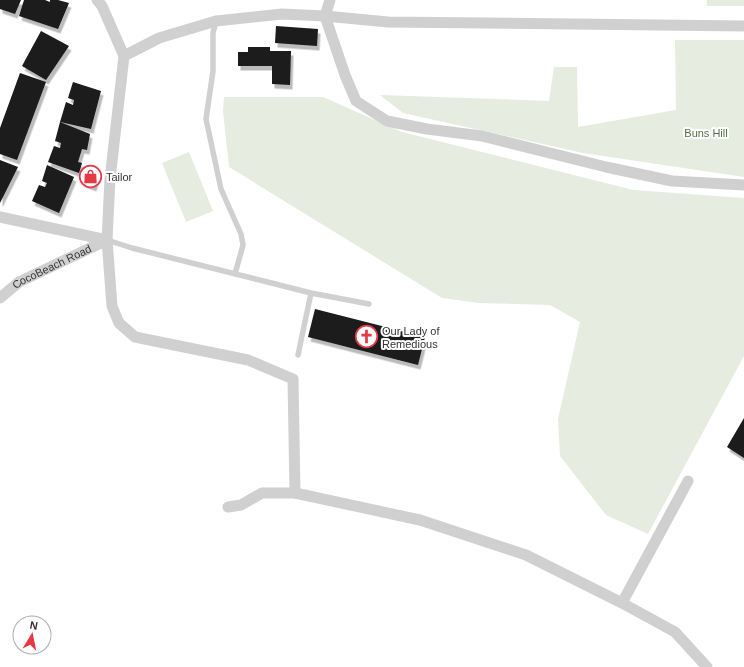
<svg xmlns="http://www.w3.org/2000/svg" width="744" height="667" font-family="Helvetica,sans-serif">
<defs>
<filter id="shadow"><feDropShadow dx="2.5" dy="4.5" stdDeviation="0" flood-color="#0004"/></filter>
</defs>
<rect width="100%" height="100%" fill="#fff"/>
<path fill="#e6ecdf" d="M707,0H744V6H707Z
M675,40H744V177L583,153L403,113L380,95L549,101L554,67H577L578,127L676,110Z
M224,97H323L402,132L633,190L744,198V356L648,534L606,515L560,456L558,419L580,322L550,305L479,303L442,298L229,167L223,111Z
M189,152L213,211L186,222L162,163Z"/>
<path fill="#1a1a1a" filter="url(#shadow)" d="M0,0H21L15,14L0,9Z
M24,0H45L50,2V0H58L69,3L58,29L19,16Z
M276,26L318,29L317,46L275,43Z
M41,31L69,46L46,80L22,66Z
M248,47H270V51H291L290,85L272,84V66H238V52H248Z
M20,73L46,82L17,160L0,154V128Z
M73,82L101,91L91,129L60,122L66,102L73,105L74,100L68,98Z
M60,122L90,134L87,150L82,149L78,162L82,163L79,173L48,162L54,146L60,148L61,143L55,141Z
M0,160L18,167L0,203Z
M47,165L74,177L59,213L32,201L39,185L45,187L47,183L42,181Z
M89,167L99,171L94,187L83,183Z
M315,309L425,337L418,365L308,337Z
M744,418V458L727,447Z"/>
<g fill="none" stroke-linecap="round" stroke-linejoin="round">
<path stroke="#d0d0d0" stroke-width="5.5" d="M216,21L213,33V71L206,119L221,189L241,234L243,245L235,274
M107,240L132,248L311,293L298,355
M311,293L369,304"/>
<g stroke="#d0d0d0" stroke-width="11">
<path d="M97,0L102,6L124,56L159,38L216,21L282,14L325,16L388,22L744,26"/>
<path d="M330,0L325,16L345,75L356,101L387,121L427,129L482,136L606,167L672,181L744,185"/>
<path d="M0,217L107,240L110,179L124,56"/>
<path id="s1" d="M0,298L19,282L107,240L112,306L119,323L135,337L248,360L293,379L295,493L420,520L526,555L622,603L675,632L707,667"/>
<path d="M228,507L241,505L262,493H295"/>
<path d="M622,603L688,481"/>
</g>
</g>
<defs>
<symbol id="shop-ring" viewBox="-11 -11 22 22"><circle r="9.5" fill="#fff" stroke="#e63946" stroke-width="1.5"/><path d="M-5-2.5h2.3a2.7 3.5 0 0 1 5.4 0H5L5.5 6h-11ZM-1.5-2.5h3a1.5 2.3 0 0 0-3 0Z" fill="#e63946"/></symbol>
<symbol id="church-ring" viewBox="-11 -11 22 22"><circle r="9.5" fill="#fff" stroke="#e63946" stroke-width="1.5"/><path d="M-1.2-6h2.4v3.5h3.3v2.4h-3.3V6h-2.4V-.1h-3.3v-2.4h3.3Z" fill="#e63946"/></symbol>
</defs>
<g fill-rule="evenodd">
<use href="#shop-ring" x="78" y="164" width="25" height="25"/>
<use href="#church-ring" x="354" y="324" width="25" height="25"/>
</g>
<g text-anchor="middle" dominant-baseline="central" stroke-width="4" stroke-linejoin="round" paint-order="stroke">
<g font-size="11" fill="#56703f" stroke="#fff">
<text x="706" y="133">Buns Hill</text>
</g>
<g font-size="11" fill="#333" stroke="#fff" text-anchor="start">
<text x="106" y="177">Tailor</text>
<text x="382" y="331">Our Lady of<tspan x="382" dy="13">Remedious</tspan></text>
</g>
<g font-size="11" fill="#333" stroke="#fff">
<text stroke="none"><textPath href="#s1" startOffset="61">CocoBeach Road</textPath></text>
</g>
</g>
<g transform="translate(32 635) rotate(10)"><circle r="19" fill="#ffffff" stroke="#adadad"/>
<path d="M0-3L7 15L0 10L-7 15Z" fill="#e63946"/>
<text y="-6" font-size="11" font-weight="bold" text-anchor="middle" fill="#333333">N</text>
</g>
</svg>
